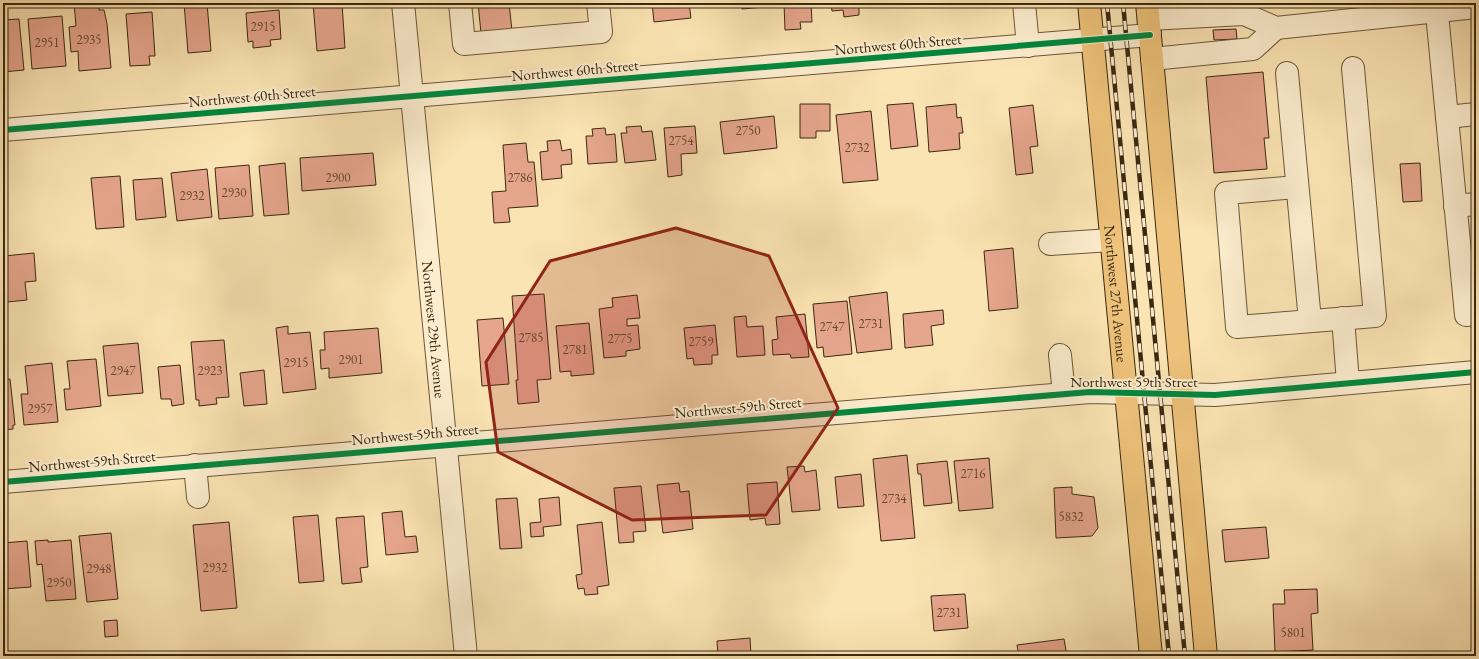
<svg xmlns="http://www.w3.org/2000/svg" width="1479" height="659" font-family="'EB Garamond',serif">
<rect width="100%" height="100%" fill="#fbe4b3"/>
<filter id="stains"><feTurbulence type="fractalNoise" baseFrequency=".005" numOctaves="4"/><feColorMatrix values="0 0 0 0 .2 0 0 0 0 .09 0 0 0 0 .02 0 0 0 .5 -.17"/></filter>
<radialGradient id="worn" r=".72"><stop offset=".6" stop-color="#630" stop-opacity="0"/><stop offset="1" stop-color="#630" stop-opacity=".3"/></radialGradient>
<path fill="#e6a68d" stroke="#3a2812" d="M74,3H99V10H104L107,24L111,68L79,71L78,51L71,52L69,27L76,26Z
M184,3H207L211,51L188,53Z
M313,3H342L345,48L317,51Z
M478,3H509L512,31L481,33Z
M652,3H689L691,18L654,22Z
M741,3H774V6L742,9Z
M784,3H811L812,22H800L801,29L785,30Z
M831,3H859V15L844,17L843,10L832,11Z
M279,10L281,39L270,40L271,46L253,48V41L248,42L246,13Z
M152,12L155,56H149L150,65L130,66L126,14Z
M62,16L66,66L32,69L28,19Z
M19,19L24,70L3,72V20Z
M1236,29L1237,39L1214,40L1213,30Z
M1263,72L1269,138H1264L1267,169L1214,173L1206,77Z
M913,103L918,146L891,149L887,105Z
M800,104H830V131H816V138H800Z
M956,104L957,118L961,117L963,133H959L960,149L929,152L926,107Z
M1033,105L1038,146L1030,147L1033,173L1016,175L1009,108Z
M871,111L878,180L843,183L836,115Z
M774,116L777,148L724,154L720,122Z
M641,126L642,132L652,131L656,160L625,163L621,133H627L626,127Z
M695,126L697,153L681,154L682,175L668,177L664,128Z
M605,128L606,135L615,134L617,162L588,164L586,136H593L592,129Z
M560,140L562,151L571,149L572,164L561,165L562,178L542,180L540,152L548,151L547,141Z
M526,143L528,162H534L538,206L508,208L510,222L494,223L492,192L506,191L503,145Z
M373,153L376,185L302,191L300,158Z
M285,163L289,214L264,216L259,166Z
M1420,163L1422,201L1403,202L1400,164Z
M249,165L253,216L219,219L215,168Z
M207,169L212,217L177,221L171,173Z
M120,176L124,227L96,229L91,178Z
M162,178L166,217L136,220L133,180Z
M1013,248L1018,308L989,311L984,251Z
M34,253L36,281L25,282L27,300L7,302L4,256Z
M887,292L892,349L857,353L849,297Z
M544,294L551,379L537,380L539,402L518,404L516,380H518L512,296Z
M637,295L640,318L627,319V326L638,325L640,349L626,351V356L604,358L599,309L613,307L612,298Z
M847,301L852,354L824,357L823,347L817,348L813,304Z
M943,310L944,324L931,326L933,345L905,348L903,314Z
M805,314L809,357L791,358L790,354L773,355L772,340L778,339L776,317Z
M746,316L747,327L763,326L765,355L737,357L734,317Z
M503,318L509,384L482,386L477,320Z
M589,323L594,374L571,376V371L560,372L556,326Z
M715,325L718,355H712V364L694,365L693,358L687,359L684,328Z
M288,326V334L310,332L316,389L283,393L276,328Z
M378,328L382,373L329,378V368L321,369L320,350H325L324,332Z
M224,340L229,397L216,398L217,404L199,406V400H196L191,342Z
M138,343L143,393L108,396L103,346Z
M96,359L101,406L66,410L64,389H70L67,361Z
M52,363L58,422L24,425L21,394H28L25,366Z
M180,365L184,404L172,406L171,399H161L158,367Z
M264,370L267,404L244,406L240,373Z
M10,379L15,425H13V429L3,430V380Z
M907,455L915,538L881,541L873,459Z
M989,458L993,508L959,511L954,461Z
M947,461L952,503L924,506L921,474H918L917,464Z
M804,466L805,472L816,470L820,510L792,512L787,467Z
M861,474L864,506L838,508L835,477Z
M777,482L780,524L766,525L765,518L750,520L747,484Z
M679,483L680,492L689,491L693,529L663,533L657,485Z
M641,486L646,531L633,532L634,542L619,543L614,488Z
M1072,487V494L1094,497L1098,528L1092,536L1056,538L1054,488Z
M559,497L561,525L543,527L544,536L531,537L530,523L541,522L539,499Z
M517,498L522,548L500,549L496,499Z
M402,511L405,537L416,536L418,552L386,555L382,513Z
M318,515L324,581L299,583L293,517Z
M364,516L368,567L360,568L362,582L342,584L336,518Z
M229,522L237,608L201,611L193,525Z
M602,522L609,585L597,587L598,594L585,595L584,588L578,589L576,575L582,574L577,525Z
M1266,527L1269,558L1225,562L1222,530Z
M111,533L118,599L87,602L79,536Z
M48,540V542L71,540L76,599L46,601L42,564L37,565L35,541Z
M27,541L31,587L3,589V543Z
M1317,589L1318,613L1311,614L1313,650L1275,652L1273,604H1285L1284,590Z
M965,594L968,628L934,631L931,596Z
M117,620L118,636L105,637L104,621Z
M750,638L751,656H718L717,641Z
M1064,639L1067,656H1019L1017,645Z
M707,654V656H678Z"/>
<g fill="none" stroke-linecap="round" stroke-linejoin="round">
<defs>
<g id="minor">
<path id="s1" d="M403,3L466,656"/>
<path d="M460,3L464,44L601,32L598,3"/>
<path d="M1024,3L1028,46"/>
<path d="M1436,3L1466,315L1476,314"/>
<path d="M1149,19L1244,14L1276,28L1476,7"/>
<path d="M1152,59L1253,49L1276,28"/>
<path d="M1287,73L1310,321"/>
<path d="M1447,117L1476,114"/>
<path d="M3,130L1150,35"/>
<path d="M1297,187L1226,193L1237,327L1375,316L1353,68"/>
<path d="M1455,206L1476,204"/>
<path d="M1050,244L1111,240"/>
<path d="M1343,318L1348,383"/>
<path d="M1060,355L1064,394"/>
<path d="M195,465L198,497"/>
<path d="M3,482L1090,392L1215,395L1476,372"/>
</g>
<g id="major">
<path id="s2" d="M1089,3L1151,656"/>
<path d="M1147,3L1206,656"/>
</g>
</defs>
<use href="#minor" stroke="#6a573a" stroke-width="24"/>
<use href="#major" stroke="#3a2812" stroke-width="24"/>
<use href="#minor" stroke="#fcedce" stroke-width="22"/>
<use href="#major" stroke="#eec27a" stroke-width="22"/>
<defs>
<path id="rail" d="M1107,3L1169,656
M1123,3L1185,656"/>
</defs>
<use href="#rail" stroke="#3a2812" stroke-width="4.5"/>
<use href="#rail" stroke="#fcedce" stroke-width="3" stroke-dasharray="9" stroke-linecap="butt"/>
<defs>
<path id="cycleway" d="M3,130L1150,35
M3,482L1090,392L1215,395L1476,372"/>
</defs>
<use href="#cycleway" stroke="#fcedce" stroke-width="8"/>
<use href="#cycleway" stroke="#00873e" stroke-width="6"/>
</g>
<path fill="#8f2418" fill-opacity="0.2" stroke="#8f2418" stroke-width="3" stroke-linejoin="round" d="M676,228L769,256L838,408L766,515L632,520L498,452L486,362L550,261Z"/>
<g text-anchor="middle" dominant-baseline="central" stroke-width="4" stroke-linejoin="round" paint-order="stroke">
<g font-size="13" fill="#654831">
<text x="263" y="26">2915</text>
<text x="89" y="39">2935</text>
<text x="47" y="42">2951</text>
<text x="748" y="130">2750</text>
<text x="681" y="140">2754</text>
<text x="857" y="147">2732</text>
<text x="338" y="177">2900</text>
<text x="520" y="177">2786</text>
<text x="234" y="192">2930</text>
<text x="192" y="195">2932</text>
<text x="871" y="323">2731</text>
<text x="832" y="326">2747</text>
<text x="531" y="337">2785</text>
<text x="620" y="338">2775</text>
<text x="701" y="341">2759</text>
<text x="575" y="349">2781</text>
<text x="351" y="359">2901</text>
<text x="296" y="362">2915</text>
<text x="123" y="370">2947</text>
<text x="210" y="370">2923</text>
<text x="40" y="408">2957</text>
<text x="973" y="473">2716</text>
<text x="894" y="498">2734</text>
<text x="1071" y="516">5832</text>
<text x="215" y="567">2932</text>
<text x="99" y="568">2948</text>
<text x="59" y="582">2950</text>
<text x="949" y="612">2731</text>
<text x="1293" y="632">5801</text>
</g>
<g font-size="15" fill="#3a2812" stroke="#fcedce">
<text transform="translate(898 44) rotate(-5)">Northwest 60th Street</text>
<text transform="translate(575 70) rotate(-5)">Northwest 60th Street</text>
<text transform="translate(252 96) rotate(-5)">Northwest 60th Street</text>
<text stroke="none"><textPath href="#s2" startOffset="292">Northwest 27th Avenue</textPath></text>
<text stroke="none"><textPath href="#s1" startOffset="328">Northwest 29th Avenue</textPath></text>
<text x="1134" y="381">Northwest 59th Street</text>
<text transform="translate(738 407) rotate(-5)">Northwest 59th Street</text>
<text transform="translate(415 434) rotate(-5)">Northwest 59th Street</text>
<text transform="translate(92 461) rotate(-5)">Northwest 59th Street</text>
</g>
</g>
<rect width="1479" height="659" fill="none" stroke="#fbe4b3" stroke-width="16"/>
<rect x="4" y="4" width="1471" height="651" fill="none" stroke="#3a2812" stroke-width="2"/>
<rect x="8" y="8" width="1463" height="643" fill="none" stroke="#3a2812"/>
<rect width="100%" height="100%" filter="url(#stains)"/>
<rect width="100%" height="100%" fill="url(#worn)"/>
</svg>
